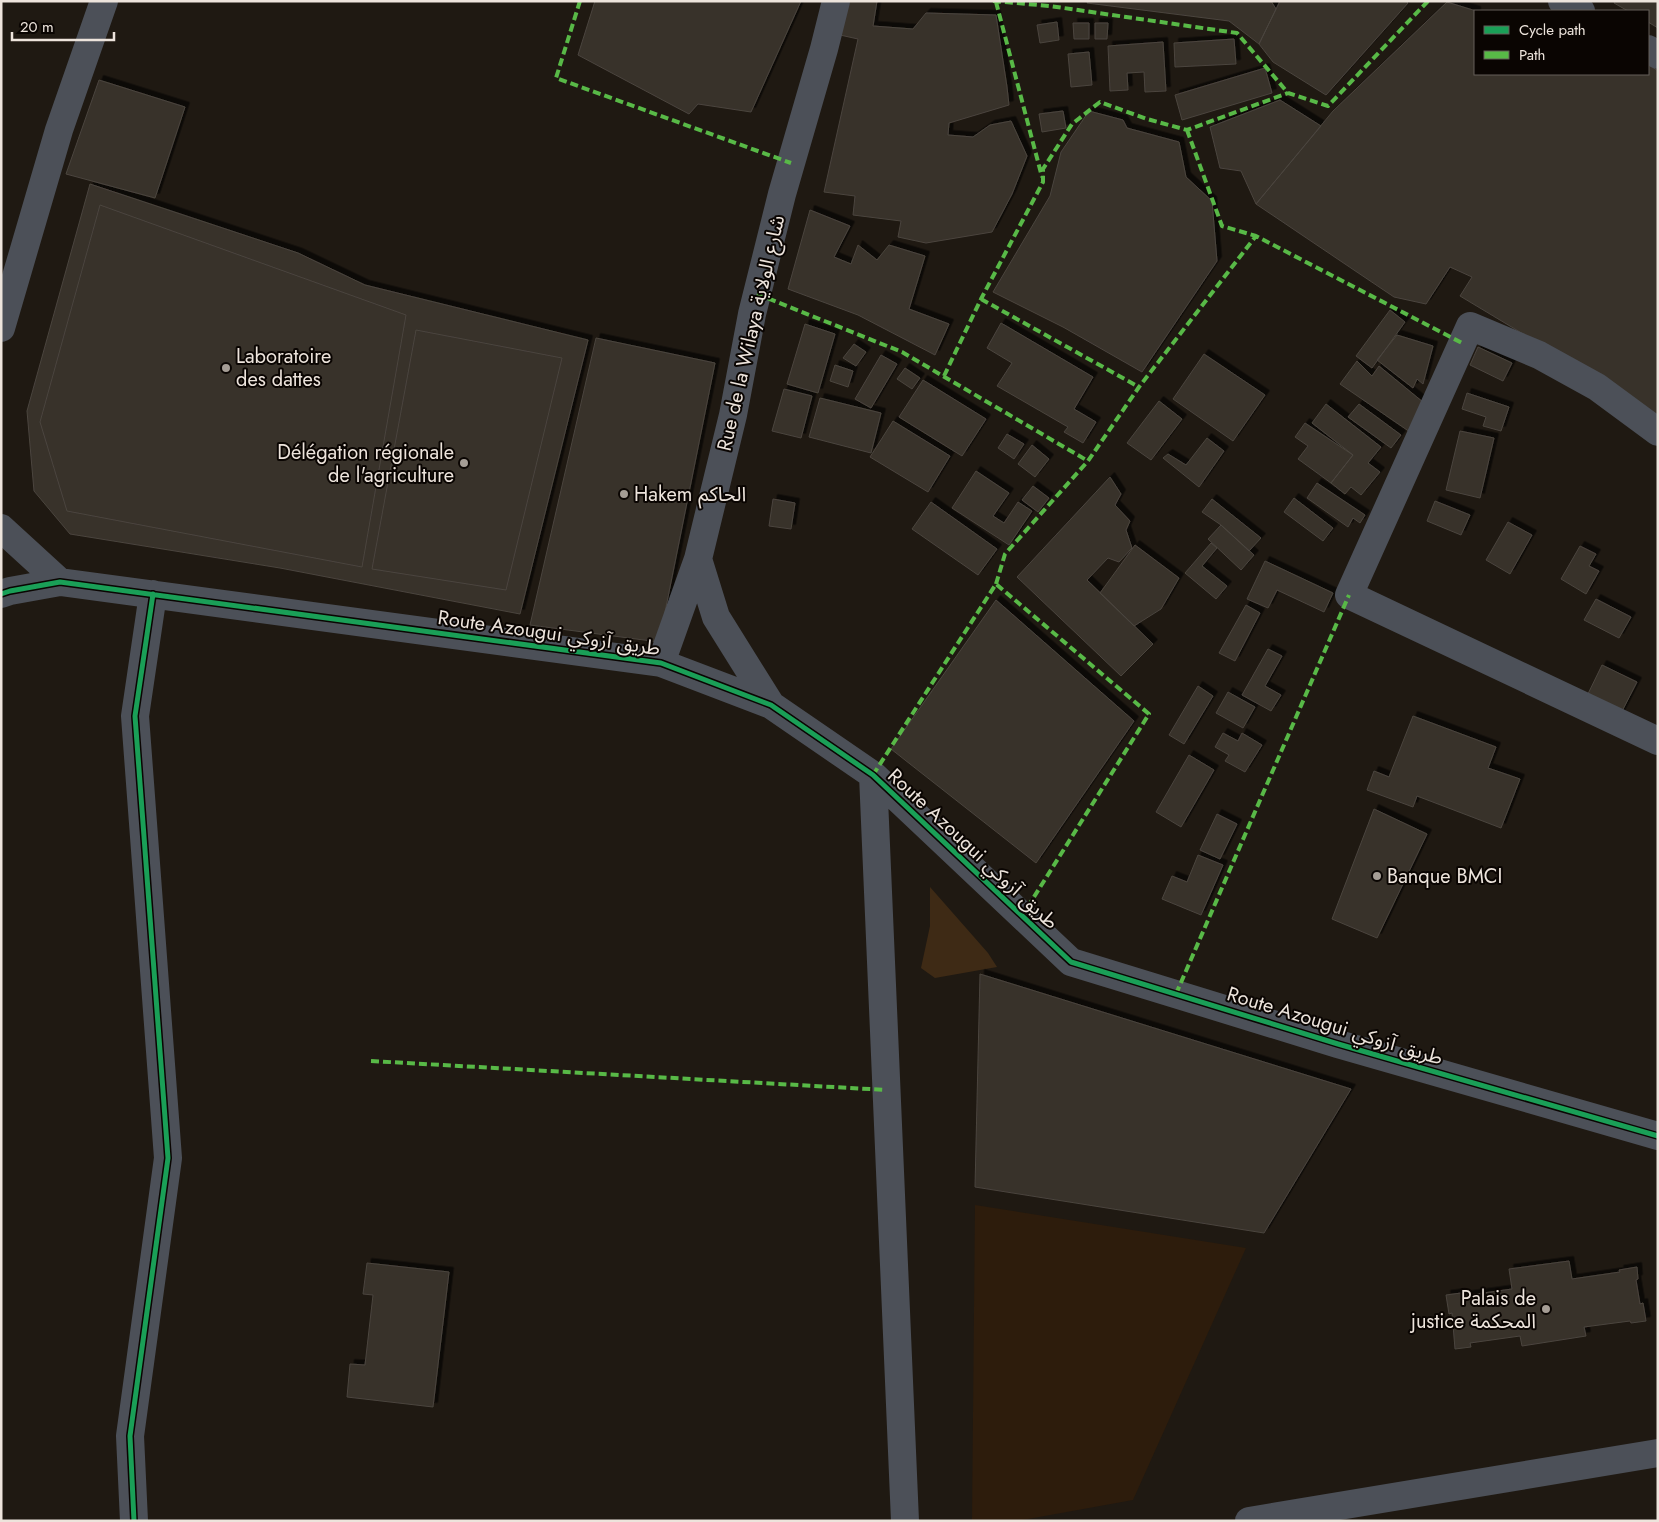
<svg xmlns="http://www.w3.org/2000/svg" width="1659" height="1522" font-family="Jost,'Noto Sans Arabic',sans-serif">
<defs>
<filter id="shadow"><feDropShadow dx="4.5" dy="-4.5" stdDeviation="0" flood-color="#0009"/></filter>
</defs>
<rect width="100%" height="100%" fill="#1f1912"/>
<path fill="#2d1c0c" d="M975,1205L1246,1248L1133,1500L1017,1521H972Z"/>
<path fill="#3e2a15" d="M930,887L988,953L997,967L935,978L921,968L930,926Z"/>
<path fill="#37312b" stroke="#4b453e" filter="url(#shadow)" d="M595,1H801L751,112L698,104L689,114L578,55Z
M847,1H877L873,26L913,29L926,13L996,15L1007,87L1009,105L949,123L948,135L973,137L990,125L1011,121L1027,156L1012,194L992,232L926,243L898,237L901,221L853,215L855,196L824,192L858,39L840,35Z
M1088,1H1271L1276,9L1259,44L1229,21L1087,3Z
M1280,1H1406L1408,3L1326,95L1273,62L1259,44Z
M1615,1H1658V28L1648,22V11H1628L1614,3Z
M1447,2L1476,11L1475,74H1648V64L1658,71V415L1460,296L1472,277L1450,267L1426,304L1394,297L1256,204L1333,111Z
M1057,22L1059,40L1040,43L1037,25Z
M1073,23H1089V39H1074Z
M1095,23H1108L1107,39H1095Z
M1234,39L1236,64L1175,67L1174,43Z
M1163,42L1166,91L1145,92L1144,72L1127,73L1128,90L1110,91L1108,46Z
M1089,52L1092,85L1071,87L1068,54Z
M1265,68L1272,93L1182,120L1175,95Z
M99,80L185,107L155,198L66,174Z
M1280,100L1321,126L1256,204L1241,171L1220,168L1210,127Z
M1063,111L1066,128L1042,132L1039,114Z
M1089,111L1123,120L1127,128L1179,142L1186,177L1212,201L1217,261L1142,372L1063,327L993,292L1050,196L1061,152Z
M90,184L298,253L365,285L588,340L520,614L280,568L70,534L34,491L27,411Z
M100,205L406,315L362,567L67,511L40,422Z
M810,210L850,226L834,257L851,264L858,245L877,260L889,245L925,256L909,309L949,324L935,355L858,315L788,289Z
M1390,310L1405,322L1372,368L1356,356Z
M1001,323L1093,377L1074,409L1096,422L1083,443L1064,432L1068,427L997,386L1012,363L987,348Z
M805,324L835,334L818,393L787,384Z
M416,330L562,358L506,590L372,569Z
M1397,335L1433,346L1423,384L1417,379L1413,388L1377,360Z
M596,338L715,363L659,642L530,625Z
M854,344L866,352L856,366L843,358Z
M1478,347L1512,363L1503,381L1470,365Z
M1204,354L1265,395L1233,441L1173,399Z
M881,355L897,364L871,408L855,399Z
M1357,361L1372,376L1379,366L1429,407L1410,432L1340,384Z
M835,365L853,371L848,387L830,381Z
M905,368L920,378L912,389L897,379Z
M923,380L986,419L962,456L899,417Z
M784,389L812,396L801,438L772,431Z
M1467,393L1509,407L1501,431L1483,426L1486,417L1462,409Z
M820,398L881,413L871,453L809,437Z
M1159,401L1182,419L1151,460L1127,443Z
M1326,404L1381,447L1368,463L1380,472L1361,495L1351,487L1345,494L1331,483L1353,455L1312,423Z
M1359,404L1401,435L1391,448L1348,417Z
M893,421L950,456L928,492L870,457Z
M1305,423L1353,455L1331,483L1298,459L1308,446L1295,437Z
M1460,431L1494,438L1480,498L1446,490Z
M1007,434L1024,444L1014,459L998,448Z
M1207,438L1224,451L1199,487L1163,458L1168,454L1186,465Z
M1032,445L1049,459L1035,477L1018,464Z
M976,471L1009,493L993,516L1004,523L1018,502L1032,511L1009,545L952,508Z
M1110,477L1121,494L1115,505L1130,521L1126,530L1132,548L1119,562L1108,558L1087,580L1153,644L1121,676L1017,577Z
M1317,483L1365,515L1360,523L1353,518L1348,527L1307,498Z
M1033,486L1049,498L1038,512L1022,500Z
M1294,498L1333,528L1323,541L1284,512Z
M773,499L795,503L791,529L769,526Z
M1212,499L1261,538L1249,551L1221,525L1202,512Z
M1435,501L1470,515L1461,535L1427,521Z
M931,502L997,549L978,575L912,529Z
M1508,522L1532,535L1510,574L1486,560Z
M1221,525L1254,555L1241,570L1208,539Z
M1211,543L1217,548L1202,566L1227,586L1216,599L1185,573Z
M1135,545L1179,578L1161,609L1134,626L1100,593Z
M1580,546L1596,554L1589,566L1599,571L1586,594L1561,579Z
M1265,561L1333,593L1324,612L1277,590L1268,608L1247,599Z
M1596,599L1631,617L1619,638L1584,620Z
M996,600L1134,721L1036,863L891,749Z
M1246,605L1260,613L1235,661L1219,653Z
M1268,649L1282,656L1265,686L1281,695L1271,711L1242,695Z
M1602,665L1637,682L1619,717L1585,700Z
M1198,686L1213,696L1184,744L1169,735Z
M1228,692L1255,707L1243,728L1216,713Z
M1413,716L1496,747L1488,768L1520,779L1501,828L1417,796L1413,807L1367,790L1374,771L1389,777Z
M1223,733L1238,741L1242,733L1262,745L1245,772L1225,761L1229,755L1215,747Z
M1189,755L1214,770L1181,827L1156,812Z
M1374,809L1427,834L1377,938L1332,919Z
M1217,814L1237,824L1220,859L1200,850Z
M1198,855L1223,865L1201,915L1162,899L1172,876L1187,882Z
M980,974L1351,1089L1264,1233L975,1187Z
M1569,1261L1572,1279L1620,1272L1619,1270L1637,1267L1638,1279L1636,1280L1640,1304L1643,1303L1646,1321L1631,1323L1630,1321L1584,1327L1586,1336L1522,1346L1520,1336L1470,1343L1471,1347L1455,1349L1452,1313L1449,1314L1446,1295L1461,1293L1462,1296L1512,1289L1509,1269Z
M367,1263L449,1272L433,1407L347,1397L350,1364L365,1365L373,1295L363,1294Z"/>
<g fill="none" stroke-linecap="round" stroke-linejoin="round">
<path stroke="#4c5058" stroke-width="28" d="M1562,1L1581,11
M1648,49L1658,55
M1,328L59,130L104,1
M1658,432L1597,387L1539,355L1470,326L1349,595L1658,741
M1,528L60,582
M698,559L716,617L771,705
M1,594L10,591L60,582L661,663L771,705L873,775L1071,962L1338,1044L1658,1136
M661,663L698,559L733,415L752,314L782,194L824,49L836,1
M873,775L905,1521
M134,1521L130,1436L168,1158L135,716L153,594
M1249,1521L1658,1453"/>
<path stroke="#58b947" stroke-width="4" stroke-dasharray="8 4" stroke-linecap="butt" d="M580,1L556,78L791,163
M993,1L1050,6L1237,33L1288,93L1328,106L1428,1
M996,2L1042,177
M1187,130L1222,226L1256,236
M757,294L902,352L1088,461
M981,299L1139,387
M944,376L981,299L1043,182V169L1072,124L1100,102L1147,119L1187,130L1288,93
M996,584L1005,554L1088,461L1139,387L1256,236L1462,343
M873,775L996,584L1149,714L1022,916
M1176,994L1349,595
M371,1061L886,1090"/>
<defs>
<path id="cycleway" d="M1,594L10,591L60,582L661,663L771,705L873,775L1071,962L1338,1044L1658,1136
M134,1521L130,1436L168,1158L135,716L153,594"/>
</defs>
<use href="#cycleway" stroke="#0a0502" stroke-width="8"/>
<use href="#cycleway" stroke="#1a9f57" stroke-width="5"/>
</g>
<g fill="#a59d95" stroke="#0a0502" stroke-width="2">
<circle cx="226" cy="368" r="5"/>
<circle cx="464" cy="463" r="5"/>
<circle cx="624" cy="494" r="5"/>
<circle cx="1377" cy="876" r="5"/>
<circle cx="1546" cy="1309" r="5"/>
</g>
<g text-anchor="middle" dominant-baseline="central" stroke-width="4" stroke-linejoin="round" paint-order="stroke">
<g font-size="20" fill="#ede4dc" stroke="#0a0502">
<text transform="translate(751 333) rotate(-77)">Rue de la Wilaya شارع الولاية</text>
<text transform="translate(549 633) rotate(8)">Route Azougui طريق آزوكي</text>
<text transform="translate(973 849) rotate(43)">Route Azougui طريق آزوكي</text>
<text transform="translate(1335 1026) rotate(17)">Route Azougui طريق آزوكي</text>
</g>
<g font-size="20" fill="#ede4dc" stroke="#0a0502" text-anchor="start">
<text x="236" y="356">Laboratoire<tspan x="236" dy="23">des dattes</tspan></text>
<text x="454" y="452" text-anchor="end">Délégation régionale<tspan x="454" dy="23">de l'agriculture</tspan></text>
<text x="634" y="494">Hakem الحاكم</text>
<text x="1387" y="876">Banque BMCI</text>
<text x="1536" y="1298" text-anchor="end">Palais de<tspan x="1536" dy="23">justice المحكمة</tspan></text>
</g>
</g>
<rect width="1659" height="1522" fill="none" stroke="#ede4dc" stroke-width="5"/>
<rect x="1474" y="10" width="175" height="65" fill="#0a0502" stroke="#655e59"/>
<rect x="1484" y="26" width="25" height="8" fill="#1a9f57" stroke="#655e59"/>
<text x="1519" y="35" font-size="15" fill="#ede4dc">Cycle path</text>
<rect x="1484" y="51" width="25" height="8" fill="#58b947" stroke="#655e59"/>
<text x="1519" y="60" font-size="15" fill="#ede4dc">Path</text>
<path d="M12 32v8h102v-8" fill="none" stroke="#ede4dc" stroke-width="2.5"/>
<text x="20" y="32" font-size="15" fill="#ede4dc" stroke="#0a0502" stroke-width="4" paint-order="stroke">20 m</text>
</svg>
